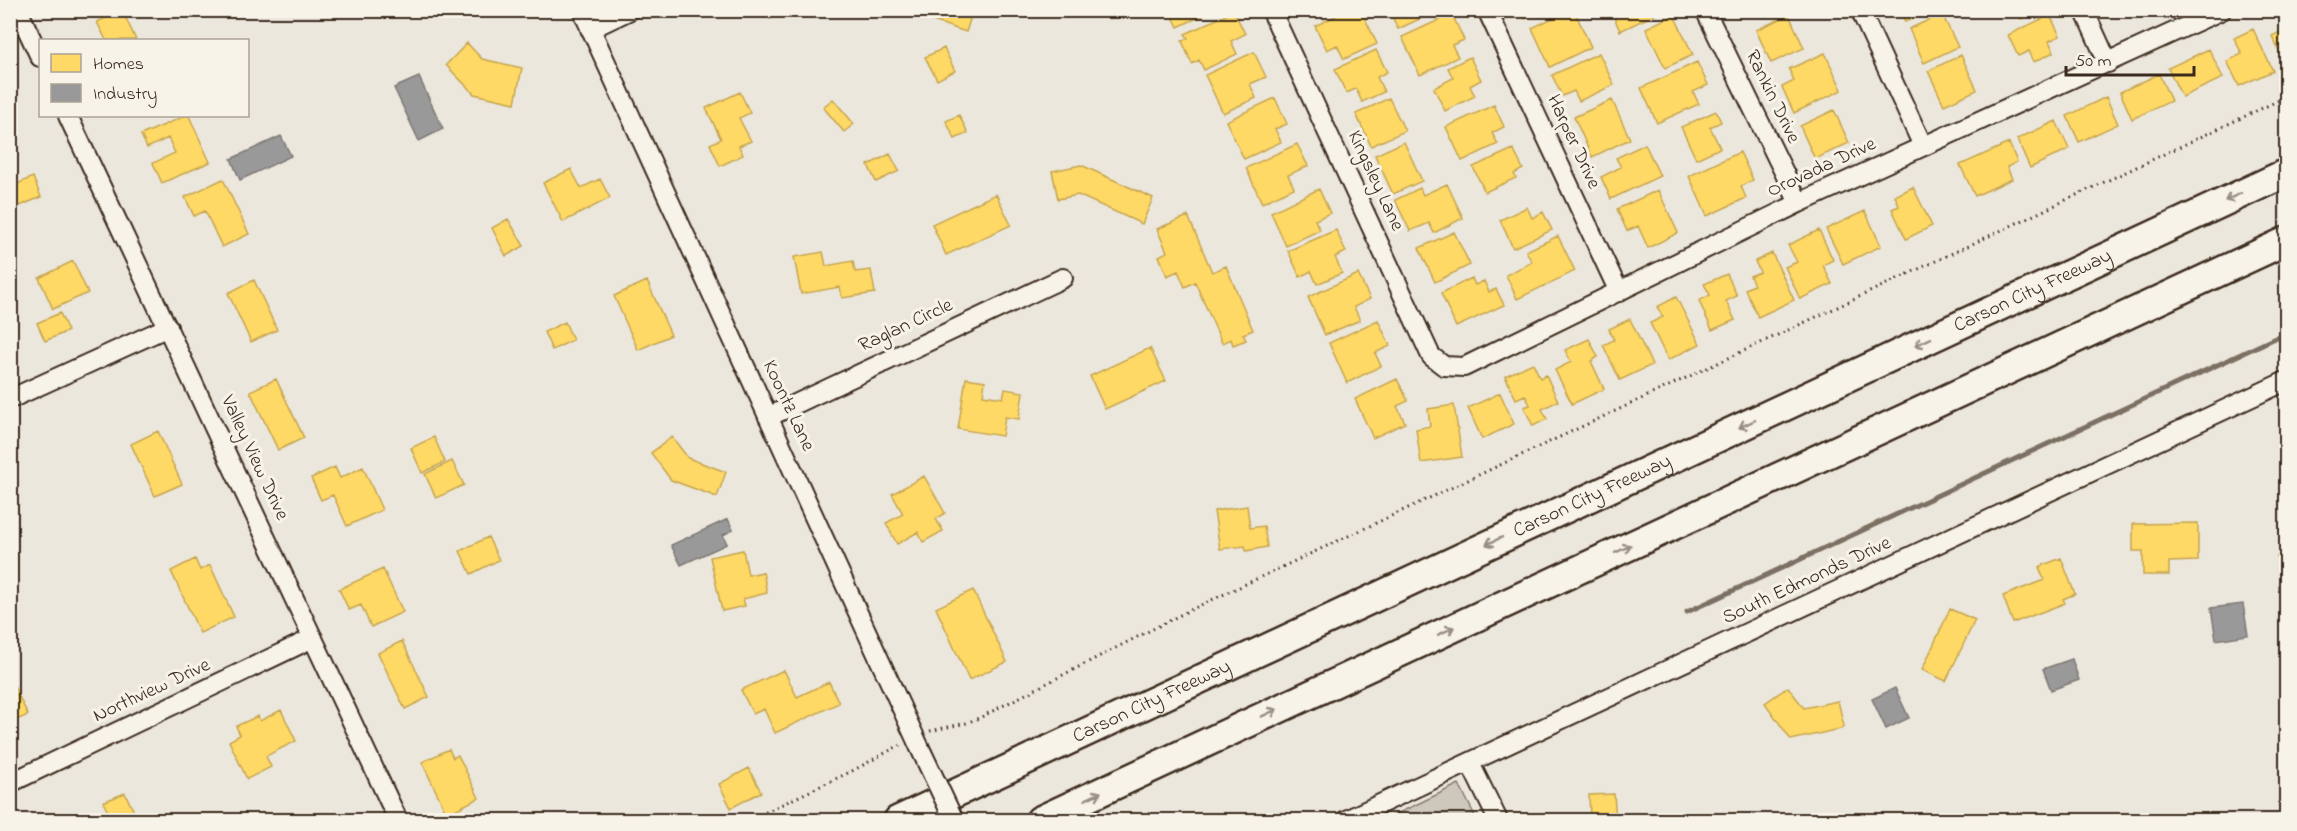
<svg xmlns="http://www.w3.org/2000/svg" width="2297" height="831" font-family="'Indie Flower',sans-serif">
<rect width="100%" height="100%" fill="#ece7dc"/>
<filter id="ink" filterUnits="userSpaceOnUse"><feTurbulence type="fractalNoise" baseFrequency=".0167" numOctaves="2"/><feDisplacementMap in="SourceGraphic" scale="12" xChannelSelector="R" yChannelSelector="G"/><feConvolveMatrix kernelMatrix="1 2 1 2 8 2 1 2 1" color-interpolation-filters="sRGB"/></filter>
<g filter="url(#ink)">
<path fill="#cec8bc" stroke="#84796d" stroke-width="1.5" d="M1459,784L1477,820H1384Z"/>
<path fill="#ffd966" stroke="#c4a450" stroke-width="1.5" d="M122,10L136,40H106L97,22Z
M766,10H790L770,19Z
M917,10H973L966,32L915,15Z
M1170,10H1214L1178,27Z
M1347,10H1361L1377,44L1344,59L1337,45L1327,50L1315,26Z
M1389,10H1434L1435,12L1398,29Z
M1521,10H1542L1525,19Z
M1569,10H1574L1591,47L1550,67L1532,28Z
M1611,10H1654L1656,14L1620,31Z
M1900,10H1931L1905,22Z
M2017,10H2039L2021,19Z
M1234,11L1245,34L1231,41L1237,54L1204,70L1199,60L1192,64L1182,41L1188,38L1185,34Z
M1452,14L1464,40L1452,45L1458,57L1420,75L1402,37Z
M1942,14L1958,47L1924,63L1909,29Z
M2286,14V54L2282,57L2272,36L2286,29L2281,17Z
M1674,15L1693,55L1665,68L1646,28Z
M1789,15L1804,48L1771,63L1756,30Z
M2050,15L2060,36L2049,41L2054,52L2034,62L2029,51L2018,56L2008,35Z
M2253,29L2273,71L2239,86L2227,61L2242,54L2234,38Z
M467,43L482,59L522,68L515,103L474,94L446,65Z
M944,48L955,71L937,80L925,57Z
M2209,49L2223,78L2182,97L2168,68Z
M1376,50L1387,72L1377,77L1384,92L1362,102L1356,89L1346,93L1335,69Z
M1254,52L1266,77L1250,84L1256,98L1223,113L1205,75Z
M1599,53L1614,85L1579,101L1574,91L1562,96L1552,75Z
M1825,53L1842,90L1794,113L1782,87L1794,81L1789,69Z
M1961,55L1977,90L1944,105L1928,71Z
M1470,57L1481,80L1470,86L1475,96L1445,111L1434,88L1453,78L1448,68Z
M1697,62L1708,85L1693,92L1699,104L1657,123L1641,88Z
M2159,74L2171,101L2132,119L2120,92Z
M740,92L750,113L739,118L751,141L739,146L743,155L720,166L710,144L721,139L706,108Z
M2106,97L2118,124L2079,142L2067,116Z
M1275,98L1287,124L1275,129L1281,142L1244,159L1226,121Z
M1389,98L1405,131L1371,146L1356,114Z
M833,99L854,124L844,132L823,107Z
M1612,100L1630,139L1592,157L1574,117Z
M1494,105L1504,127L1492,133L1498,144L1462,161L1446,127Z
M1834,110L1849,143L1815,159L1800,126Z
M1716,111L1721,122L1710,127L1720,148L1696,159L1681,127Z
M959,115L968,133L955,139L946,121Z
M185,116H189L210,162L162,183L153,163L175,153L168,138L147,148L141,135Z
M2056,121L2069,149L2030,168L2017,139Z
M1404,142L1422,181L1393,194L1375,155Z
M2009,143L2017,162L2007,167L2012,179L1975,196L1960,165Z
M1297,144L1308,166L1288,175L1294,188L1262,203L1246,168Z
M1645,144L1660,176L1611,199L1601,177L1621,167L1616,158Z
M1513,149L1523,169L1514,174L1516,178L1485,192L1473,167Z
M1740,152L1753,180L1741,186L1746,198L1707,216L1689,176Z
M890,154L899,171L876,182L868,165Z
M1081,165L1153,198L1142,224L1078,195L1058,199L1052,171Z
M571,169L581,188L600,179L610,198L563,222L543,183Z
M33,177L41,197L10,210V187Z
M223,179L249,234L222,247L205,211L194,216L185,197Z
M1447,184L1463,218L1434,233L1429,223L1410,231L1395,200L1420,188L1423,195Z
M1913,187L1932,226L1906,239L1892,209L1899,206L1895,196Z
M1319,189L1330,213L1315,220L1320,230L1286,246L1271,212Z
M1658,190L1678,233L1648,248L1638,226L1627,231L1617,209Z
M996,194L1011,225L946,255L932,224Z
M1527,207L1532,218L1543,212L1552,230L1513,248L1500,220Z
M1865,211L1881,246L1843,264L1826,229Z
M1188,216L1212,272L1226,266L1253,330L1243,334L1246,340L1233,345L1231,339L1222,343L1195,282L1185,287L1178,271L1167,276L1159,256L1167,252L1157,229Z
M508,219L524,246L506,256L492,228Z
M1336,230L1346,252L1335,257L1342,273L1317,284L1311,271L1300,277L1288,251Z
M1819,230L1833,260L1823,265L1832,284L1800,299L1785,267L1797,262L1788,245Z
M1454,232L1470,265L1435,282L1419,248Z
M1558,236L1575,271L1517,299L1506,275L1532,262L1526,251Z
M823,252L826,266L853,261L855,272L871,270L875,293L842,298L840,287L801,294L794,257Z
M1772,253L1794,300L1758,317L1745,289L1754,285L1750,276L1760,272L1755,261Z
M73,261L88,293L53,309L39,278Z
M1358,274L1370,299L1354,307L1360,320L1325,335L1308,297Z
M1727,274L1737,296L1726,301L1735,320L1712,330L1699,301L1710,295L1704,284Z
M1472,278L1475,285L1484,281L1489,292L1496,289L1504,305L1456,327L1441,293Z
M254,280L277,330L251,342L228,293Z
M647,281L671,335L638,350L614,296Z
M1676,297L1700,344L1668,360L1650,323L1663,317L1657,307Z
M60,313L68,331L45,341L37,323Z
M1630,319L1652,365L1620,380L1603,345L1614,340L1609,329Z
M1378,320L1390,346L1375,353L1381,366L1347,383L1329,343Z
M565,322L573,340L552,350L544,332Z
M1589,339L1598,357L1591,361L1604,389L1572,404L1555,370L1571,362L1565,350Z
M1150,348L1166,381L1105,409L1090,376Z
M1533,363L1540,378L1546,375L1558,401L1542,409L1547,419L1533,426L1524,407L1530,405L1525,395L1516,399L1505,376Z
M966,378L985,381L983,395L1003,398L1005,389L1023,392L1019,419L1005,417L1002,436L958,429Z
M276,379L304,438L278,450L250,391Z
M1397,379L1408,401L1397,406L1405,423L1373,438L1355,399Z
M1500,393L1514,424L1482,439L1468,408Z
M1454,405L1462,457L1421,463L1416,429L1430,426L1428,409Z
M158,431L182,484L155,496L131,444Z
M434,437L445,462L422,473L411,448Z
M672,437L688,458L726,472L717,497L671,480L651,453Z
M452,461L464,485L436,498L425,474Z
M335,467L340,478L363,467L382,510L347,526L333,495L321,500L311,478Z
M924,476L945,513L936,519L943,531L923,542L918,532L897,544L886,523L903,514L892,494Z
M1247,506L1250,528L1264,526L1267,547L1246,551L1245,546L1220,549L1214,511Z
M2198,523V561L2169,562V575H2143V551H2133V524Z
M488,537L499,560L471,574L460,551Z
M743,550L748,575L763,572L767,593L743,599L745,606L722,611L710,557Z
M2286,553V578L2285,579L2277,557Z
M2061,558L2075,594L2063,599L2065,603L2013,623L2003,596L2044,580L2039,567Z
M195,559L200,570L210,565L234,617L200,633L171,571Z
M383,569L403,612L371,627L361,605L349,610L339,589Z
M973,590L1007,662L969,680L936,608Z
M1950,609L1975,620L1946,681L1922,670Z
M402,641L429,697L405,709L378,653Z
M784,670L797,697L829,682L839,703L775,733L764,709L753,714L741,690Z
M10,678L28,715L10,723Z
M1788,687L1804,708L1838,701L1844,726L1840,729L1791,740L1765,703Z
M281,710L296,741L266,756L271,767L247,779L229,741L240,735L236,726L258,716L260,721Z
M449,749L453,758L458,755L479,798L447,814L422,762Z
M749,768L761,792L731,808L719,784Z
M125,793L138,820H112L103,802Z
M1614,794L1616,820H1556L1590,818L1589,795Z"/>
<path fill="#999" stroke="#7d7874" stroke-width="1.5" d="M419,77L443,129L419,141L394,88Z
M281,136L291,156L240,180L231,159Z
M728,519L733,530L723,535L727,544L681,565L671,545Z
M2243,604L2248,635L2216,640L2211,608Z
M2072,659L2079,680L2051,690L2043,669Z
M1895,688L1909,718L1886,729L1872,699Z"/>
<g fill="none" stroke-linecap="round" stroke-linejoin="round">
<path stroke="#7c7064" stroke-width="5" d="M1687,612L2286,333"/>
<defs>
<path id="minor" d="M18,10L40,57
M582,10L919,746
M1271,10L1431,356L1444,366L1464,367L1799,203L2222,10
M1487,10L1619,292
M1705,10L1799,203
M1860,10L1923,146
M2084,10L2108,63
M590,29L630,10
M68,116L398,820
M10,399L168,327
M768,417L1063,278
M1470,763L1498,820
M10,783L313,638
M1346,820L2286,381"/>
<g id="highway">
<path id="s1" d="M898,820L2286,173"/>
<path d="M1040,820L2286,241"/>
</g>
</defs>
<use href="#minor" stroke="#3b2a1e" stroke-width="22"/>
<use href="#highway" stroke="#3b2a1e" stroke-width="32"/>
<path stroke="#3b2a1e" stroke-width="3" stroke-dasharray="1.5 4.5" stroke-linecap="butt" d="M930,731L966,723L979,718L1186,612L2286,97
M749,820L852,771L900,745"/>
<use href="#minor" stroke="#f7f3e8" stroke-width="18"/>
<use href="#highway" stroke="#f7f3e8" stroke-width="27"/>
<defs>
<path id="minor-bridge" d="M919,746L954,820"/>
</defs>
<use href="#minor-bridge" stroke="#3b2a1e" stroke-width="22" stroke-linecap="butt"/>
<use href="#minor-bridge" stroke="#f7f3e8" stroke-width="18"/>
</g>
<defs><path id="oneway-shaft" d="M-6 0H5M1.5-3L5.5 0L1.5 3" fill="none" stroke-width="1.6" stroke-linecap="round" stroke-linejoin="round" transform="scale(1.5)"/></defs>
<g stroke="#998e83">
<use href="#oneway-shaft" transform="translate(2233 197) rotate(155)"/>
<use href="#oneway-shaft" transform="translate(1923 342) rotate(155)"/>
<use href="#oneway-shaft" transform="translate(1747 424) rotate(155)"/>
<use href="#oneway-shaft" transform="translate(1494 541) rotate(155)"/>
<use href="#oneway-shaft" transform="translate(1623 549) rotate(-25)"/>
<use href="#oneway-shaft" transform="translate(1446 631) rotate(-25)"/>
<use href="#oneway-shaft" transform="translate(1269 713) rotate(-25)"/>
<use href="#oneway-shaft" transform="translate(1093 796) rotate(-25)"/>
</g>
</g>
<g text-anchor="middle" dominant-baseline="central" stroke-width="6" stroke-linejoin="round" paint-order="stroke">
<g font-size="20" fill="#3b2a1e" stroke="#f7f3e8">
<text transform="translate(1772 97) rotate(64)">Rankin Drive</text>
<text transform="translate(1573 142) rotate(65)">Harper Drive</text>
<text transform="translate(1822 168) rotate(-25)">Orovada Drive</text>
<text transform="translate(1375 181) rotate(65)">Kingsley Lane</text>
<text stroke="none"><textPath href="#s1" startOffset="1252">Carson City Freeway</textPath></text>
<text transform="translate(906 326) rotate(-25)">Raglan Circle</text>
<text transform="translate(788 406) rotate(65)">Koontz Lane</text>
<text transform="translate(254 458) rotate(65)">Valley View Drive</text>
<text stroke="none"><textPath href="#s1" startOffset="766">Carson City Freeway</textPath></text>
<text transform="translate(1807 581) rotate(-25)">South Edmonds Drive</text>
<text transform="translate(152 691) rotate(-25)">Northview Drive</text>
<text stroke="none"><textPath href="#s1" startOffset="280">Carson City Freeway</textPath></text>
</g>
</g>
<rect width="2297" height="831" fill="none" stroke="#f7f3e8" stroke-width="36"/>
<rect x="18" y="18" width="2261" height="795" fill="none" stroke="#3b2a1e" stroke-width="2" filter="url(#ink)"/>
<rect x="39" y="39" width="210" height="78" fill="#f7f3e8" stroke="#aca397" stroke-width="1.5"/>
<rect x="51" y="54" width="30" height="18" fill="#ffd966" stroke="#aca397" stroke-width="1.5"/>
<text x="93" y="69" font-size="18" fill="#3b2a1e">Homes</text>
<rect x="51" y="84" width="30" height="18" fill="#999999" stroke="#aca397" stroke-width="1.5"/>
<text x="93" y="99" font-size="18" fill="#3b2a1e">Industry</text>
<path d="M2066 66v9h128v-9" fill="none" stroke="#3b2a1e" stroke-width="3"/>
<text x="2075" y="66" font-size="18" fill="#3b2a1e" stroke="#f7f3e8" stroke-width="4.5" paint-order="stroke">50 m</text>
</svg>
